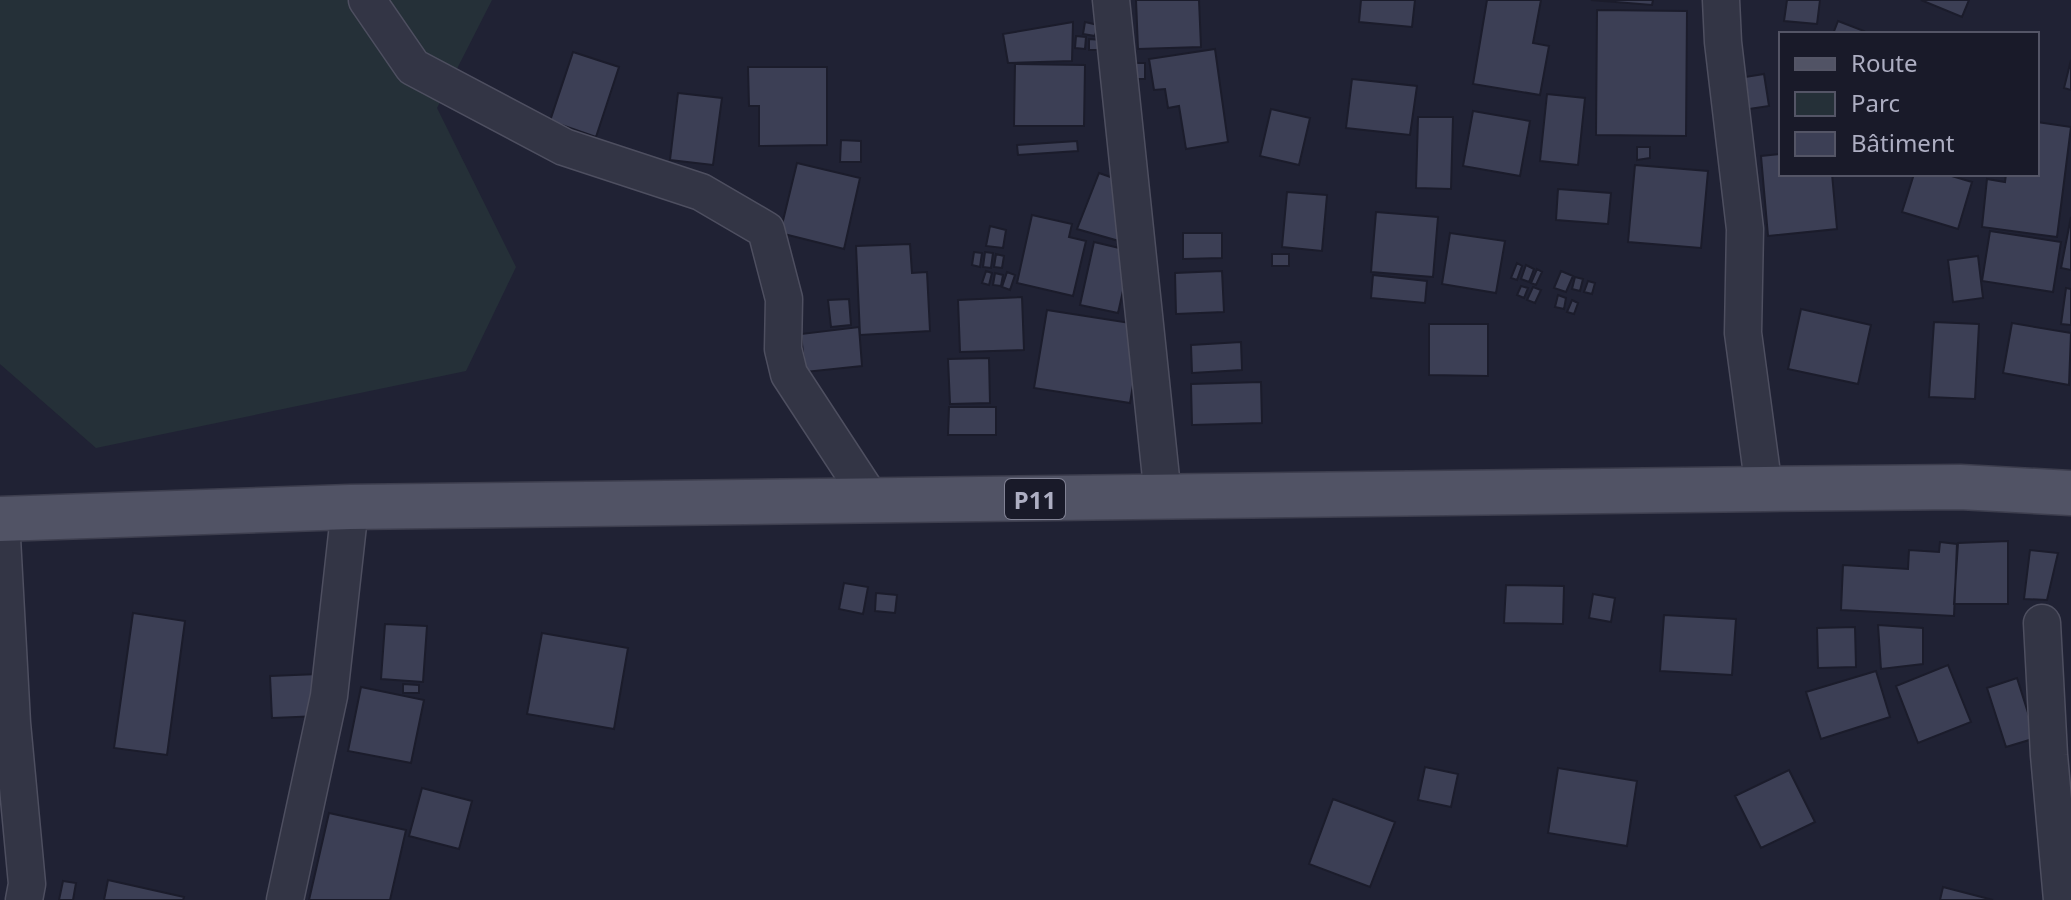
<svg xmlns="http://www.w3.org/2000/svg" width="2071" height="900" font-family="'Noto Sans',sans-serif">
<rect width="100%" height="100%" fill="#202234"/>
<path fill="#253038" d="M0,0H492L437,108L516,267L466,371L96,448L0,364Z"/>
<path fill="#3c3f55" stroke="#1b1c2b" stroke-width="2" d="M1136,0H1199L1201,47L1138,49Z
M1361,0H1415L1412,27L1359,22Z
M1487,0H1541L1533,43L1549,46L1540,95L1473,84Z
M1591,0H1653L1652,5Z
M1787,0H1820L1817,24L1784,21Z
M1921,0H1969L1962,17Z
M1597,10L1687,11L1686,136L1596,135Z
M1838,21L1864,31L1863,34H1833Z
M1073,22L1072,61L1008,63L1003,34Z
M1085,22L1098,25L1095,36L1083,34Z
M1076,36L1086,37L1085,49L1075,48Z
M1089,39L1102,40V50H1089Z
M1215,49L1228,142L1186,149L1179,106L1168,108L1165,89L1154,90L1149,59Z
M573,52L619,67L596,137L550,121Z
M2071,60V90L2064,88Z
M1128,63H1145V79H1129Z
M1015,64L1085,65L1084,126H1014Z
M748,67H827V145L759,146V106H749Z
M1764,74L1769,106L1749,109L1745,77Z
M1352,79L1417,86L1410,135L1346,128Z
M678,93L722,98L713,165L670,160Z
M1547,94L1585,98L1578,165L1540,161Z
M1271,109L1310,118L1299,165L1260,156Z
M1473,111L1530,121L1520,176L1463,166Z
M1418,117H1453L1451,189L1416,188Z
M2037,122L2071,127L2057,237L1982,227L1987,179L2005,182L2006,174H2037Z
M841,140L861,141V162H840Z
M1077,141L1078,151L1018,155L1017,145Z
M1637,147H1650V158L1637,160Z
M1781,154V174H1832L1837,229L1768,236L1761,156Z
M797,163L860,178L844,249L780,233Z
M1635,165L1708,171L1701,248L1628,242Z
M1099,173L1122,181L1133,245L1077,229Z
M1914,174H1945L1972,182L1958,229L1902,212Z
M1558,189L1611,193L1608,224L1556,220Z
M1287,192L1327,195L1322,251L1282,247Z
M1376,212L1438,217L1433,277L1371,272Z
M1032,215L1072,224L1069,237L1086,241L1073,296L1017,283Z
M2071,217V270L2061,268Z
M990,226L1006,230L1003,248L986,246Z
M1990,231L2061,242L2053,292L1982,281Z
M1183,233H1222V258L1183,259Z
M1450,233L1505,241L1496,293L1442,284Z
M1094,242L1132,251L1118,313L1080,305Z
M910,244L912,273L927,272L930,331L860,335L856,246Z
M974,252L982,253L980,267L972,265Z
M985,252L993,253L991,268L983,267Z
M996,254L1004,256L1002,268L994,267Z
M1272,254H1289V266H1272Z
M1978,256L1983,298L1953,302L1948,260Z
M1517,263L1522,266L1517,280L1511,278Z
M1526,265L1534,269L1529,282L1521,279Z
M1537,269L1542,272L1536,285L1531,283Z
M986,271L992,273L989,285L982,283Z
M1222,271L1224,312L1176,314L1175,273Z
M1561,271L1573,276L1566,292L1554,288Z
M1007,272L1015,275L1010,290L1002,287Z
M995,273L1003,275L1001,286L993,285Z
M1373,275L1427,281L1425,303L1371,298Z
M1575,277L1583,279L1580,291L1572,289Z
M1588,281L1595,283L1592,294L1584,292Z
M1521,286L1528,288L1524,298L1517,295Z
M1533,287L1541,290L1535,303L1527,300Z
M2066,288L2071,289V325L2061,324Z
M1558,295L1566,298L1564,309L1555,307Z
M1022,297L1024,350L960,352L958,300Z
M849,299L851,325L831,327L828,300Z
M1572,300L1578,303L1574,314L1567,312Z
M1801,309L1871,325L1858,384L1788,369Z
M1047,310L1143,325L1130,403L1034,388Z
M1934,322L1979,324L1975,399L1929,397Z
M2012,323L2071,333L2069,385L2003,373Z
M1429,324H1488V376L1429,375Z
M859,327L862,366L805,372L801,334Z
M1241,342L1242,370L1192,373L1191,345Z
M989,358L990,403L950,404L948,359Z
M1261,382L1262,423L1192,425L1191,384Z
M949,407H996V435H948Z
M2008,541V604H1954L1958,543Z
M1940,542L1957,544L1954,616L1841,610L1843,565L1908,569L1909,550L1939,552Z
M2030,550L2058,553L2047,600L2024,599Z
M844,583L868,587L863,614L839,609Z
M1506,585L1564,586L1563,624L1504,623Z
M876,593L897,595L895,613L875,611Z
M1593,594L1615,598L1611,622L1589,618Z
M133,613L185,621L167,755L114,748Z
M1664,615L1736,619L1732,675L1660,671Z
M385,624L427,626L423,682L381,679Z
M1878,625L1923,628V664L1881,669Z
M1855,627L1856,667L1818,668L1817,628Z
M542,633L628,648L614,729L527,714Z
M1948,665L1971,722L1918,743L1896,686Z
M1876,671L1890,717L1821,739L1806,692Z
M319,674L320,716L272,718L270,676Z
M2017,678L2036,738L2006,747L1987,688Z
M403,684L419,685V693H403Z
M361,687L424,700L411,763L348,751Z
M1425,767L1458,774L1451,807L1418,800Z
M1558,768L1637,781L1627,846L1548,833Z
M1789,770L1815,822L1761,848L1735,796Z
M422,788L472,801L459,849L409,836Z
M1333,799L1395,822L1370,887L1309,864Z
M329,813L406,830L390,900H309Z
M108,880L184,897L183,900H104Z
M63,881L76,883L73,900H59Z
M1943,887L1993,900H1940Z"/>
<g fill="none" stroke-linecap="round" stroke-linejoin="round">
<defs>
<path id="street" d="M367,0L413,67L564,147L701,192L766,230L784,299L783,349L789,374L872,501
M1111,0L1163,497
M1721,0L1723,42L1745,229L1743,333L1764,489
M1,519L12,723L27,884L24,900
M2042,623L2049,755L2062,900
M285,900L329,696L350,507"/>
<path id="primary" d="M0,519L350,507L1764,489L1960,487L2071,493"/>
</defs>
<use href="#street" stroke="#4e4f60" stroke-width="39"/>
<use href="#primary" stroke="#3d3e4e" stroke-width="47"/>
<use href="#street" stroke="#333545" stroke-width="36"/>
<use href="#primary" stroke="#515365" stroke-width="44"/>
</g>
<g text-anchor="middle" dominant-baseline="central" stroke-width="6" stroke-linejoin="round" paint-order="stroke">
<rect fill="#191a29" stroke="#818294" stroke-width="2" x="1005" y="479" width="60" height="40" rx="6"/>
<g font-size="24" font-weight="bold" fill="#adaec2">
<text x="1035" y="499">P11</text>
</g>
</g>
<rect x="1779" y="32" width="260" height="144" fill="#191a29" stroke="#545566" stroke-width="2"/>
<rect x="1795" y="58" width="40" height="12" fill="#515365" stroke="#545566" stroke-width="2"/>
<text x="1851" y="72" font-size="24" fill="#adaec2">Route</text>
<rect x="1795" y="92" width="40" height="24" fill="#253038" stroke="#545566" stroke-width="2"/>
<text x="1851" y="112" font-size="24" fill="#adaec2">Parc</text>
<rect x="1795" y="132" width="40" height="24" fill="#3c3f55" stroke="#545566" stroke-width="2"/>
<text x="1851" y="152" font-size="24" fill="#adaec2">Bâtiment</text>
</svg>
